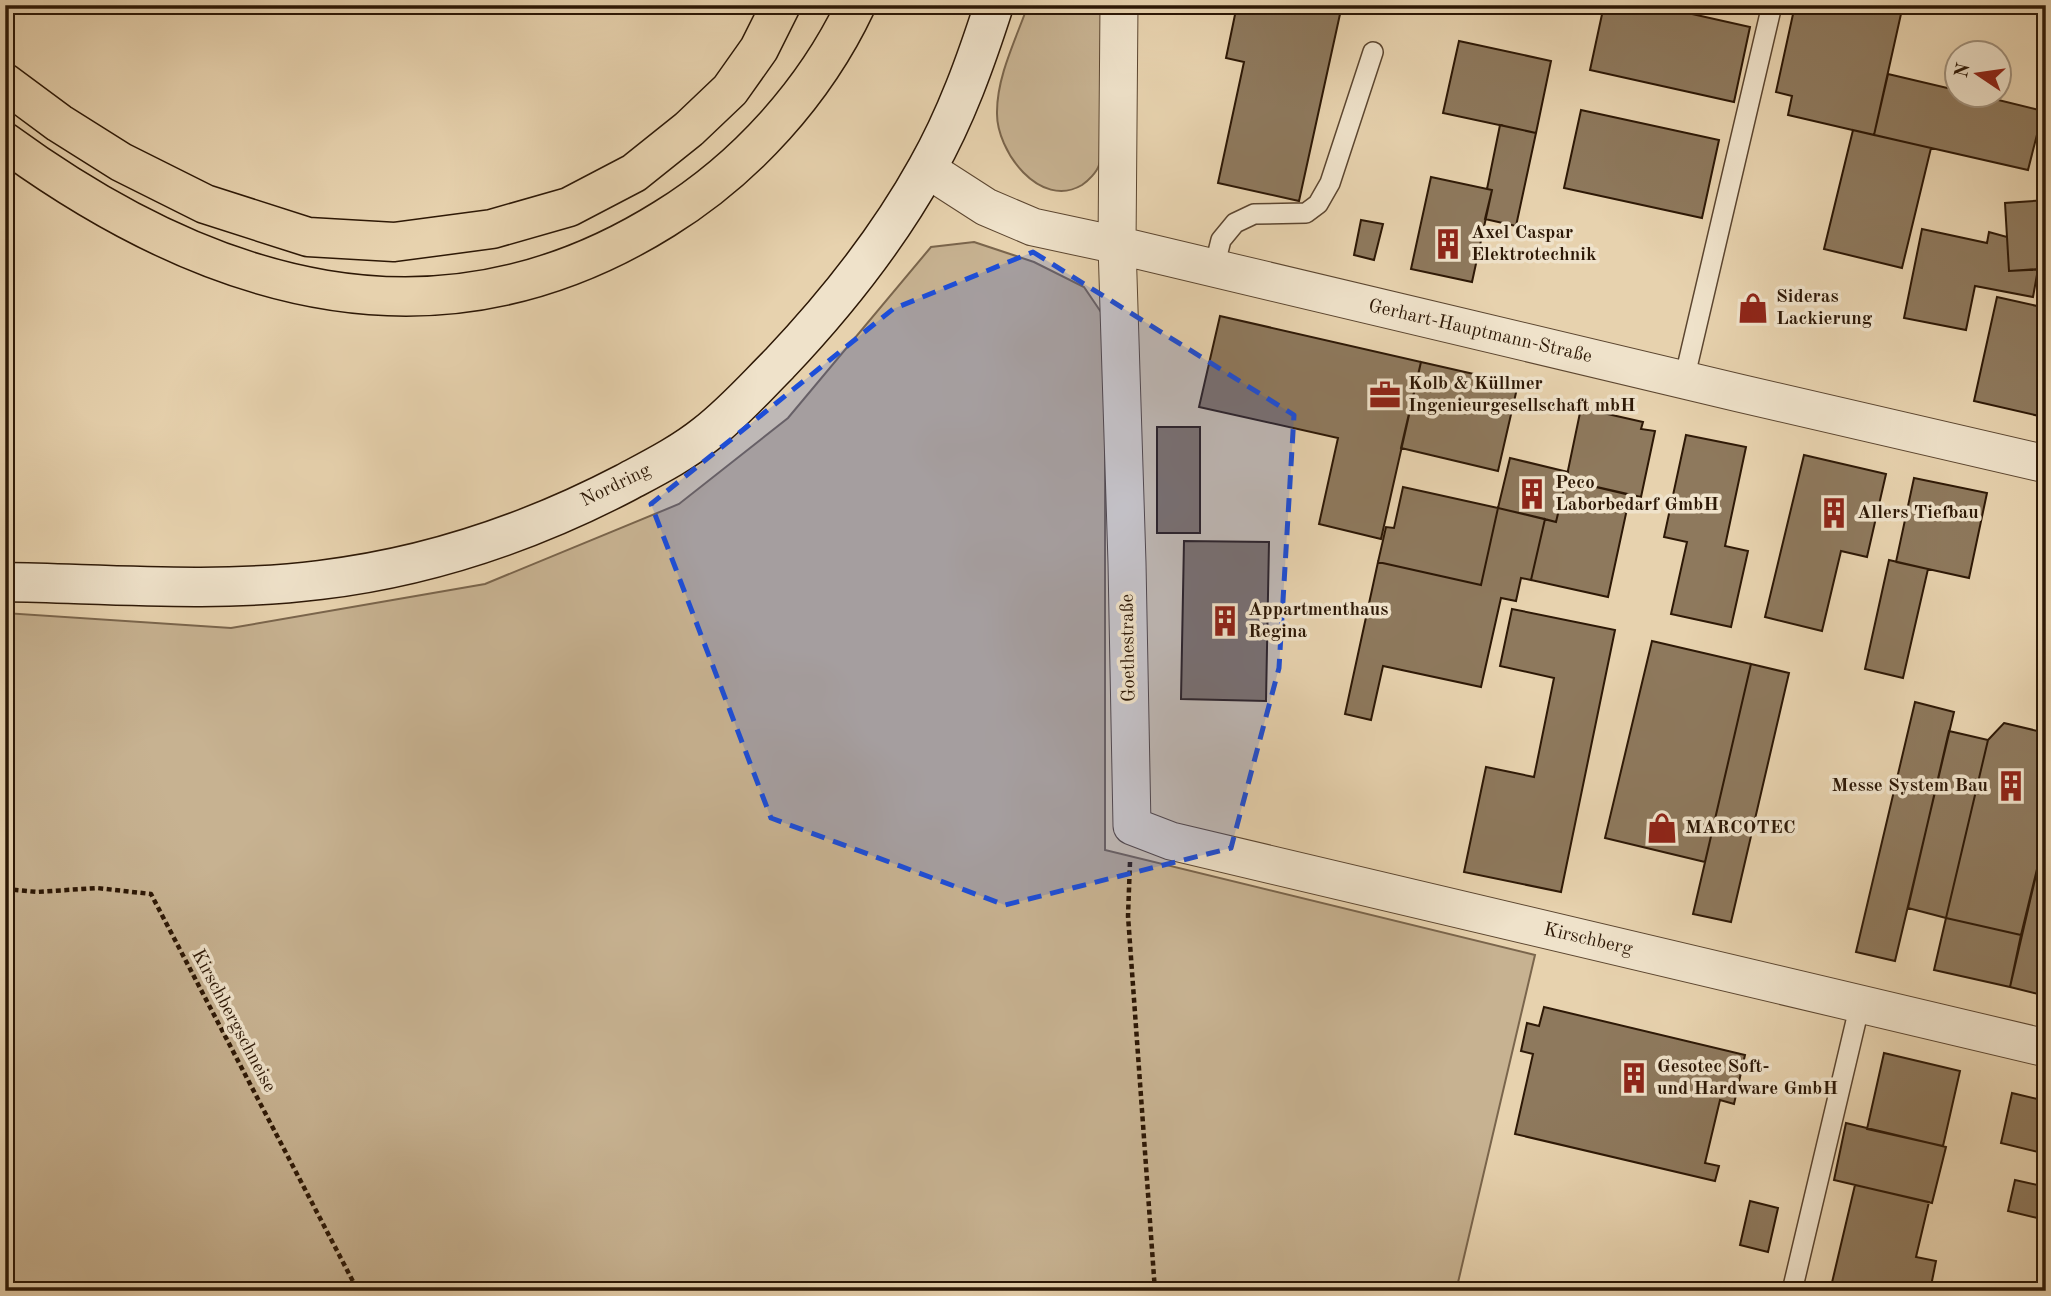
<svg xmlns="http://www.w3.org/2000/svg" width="2051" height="1296" font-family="'Old Standard TT',serif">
<rect width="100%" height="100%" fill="#e7d2ae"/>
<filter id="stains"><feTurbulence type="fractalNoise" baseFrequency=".00286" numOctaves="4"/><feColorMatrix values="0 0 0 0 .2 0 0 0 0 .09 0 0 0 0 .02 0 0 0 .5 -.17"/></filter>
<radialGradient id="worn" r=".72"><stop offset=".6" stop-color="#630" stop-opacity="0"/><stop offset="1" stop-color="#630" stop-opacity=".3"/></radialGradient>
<path fill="#c7b291" stroke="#7a654c" stroke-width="2" d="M1028,5H1101C1101,43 1101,80 1101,117C1102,131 1104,151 1099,165C1097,172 1088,181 1082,185C1040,210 996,151 997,112C997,76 1016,39 1028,5Z
M974,242L1034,262L1084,287L1105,318V850L1535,955L1456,1291H5V613L231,628L485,584L679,504L788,418L931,247Z"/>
<path fill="#8e795d" stroke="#2d1806" stroke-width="2" d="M1237,5H1342L1299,201L1218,183L1244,62L1226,58Z
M1604,5H1652L1750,27L1734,102L1590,70Z
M1795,5H1903L1874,135L1788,115L1792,96L1776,92Z
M1459,41L1551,61L1536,133L1443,113Z
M1888,74L1956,90V94H1974L2043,111L2028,170L1874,135Z
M1581,110L1719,140L1702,218L1564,188Z
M1500,125L1536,133L1516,226L1485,219L1492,190L1487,189Z
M1853,130L1931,148L1902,268L1824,249Z
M1431,177L1492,190L1472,282L1411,269Z
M2046,200V269L2009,271L2005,203Z
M1361,220L1383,224L1374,260L1354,255Z
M1922,229L1987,243L1989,232L2007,237L2009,271L2038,269L2033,297L1975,286L1966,330L1904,318Z
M1997,297L2046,308V386L2039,416L1974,401Z
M1220,316L1421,362L1381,539L1319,524L1338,438L1199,407Z
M1421,362L1518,384L1498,471L1401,448Z
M1581,408L1643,422L1641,429L1655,431L1641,497L1566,480Z
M1157,427H1200V533H1157Z
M1686,435L1746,447L1725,546L1748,551L1731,627L1671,614L1687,542L1664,537Z
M1804,455L1886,474L1867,557L1841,551L1822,631L1765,617Z
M1510,458L1568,472L1556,522L1498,508Z
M1914,478L1987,493L1969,578L1896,562Z
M1566,480L1630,495L1608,597L1531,580L1545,519L1556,522Z
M1403,487L1498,508L1481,585L1378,562L1386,527L1394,528Z
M1498,508L1545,519L1531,580L1521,578L1516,601L1501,598L1481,687L1383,666L1371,720L1345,714L1378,562L1481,585Z
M1184,541L1269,542L1266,701L1181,699Z
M1889,560L1928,569L1903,678L1865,669Z
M1512,609L1615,630L1561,892L1464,872L1486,767L1534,777L1554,678L1500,666Z
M1652,641L1751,664L1705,862L1605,838Z
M1751,664L1789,673L1731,922L1693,914Z
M1915,702L1954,712L1895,961L1856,952Z
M2004,723L2046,733V832L2021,935L1946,918L1988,740Z
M1949,731L1988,740L1946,918L1908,908Z
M2046,832V996L2010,987Z
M1946,918L2021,935L2010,987L1934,970Z
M1544,1007L1745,1055L1734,1104L1720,1100L1705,1163L1719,1166L1715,1181L1515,1134L1533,1054L1521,1051L1527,1023L1539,1026Z
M1884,1053L1960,1071L1943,1146L1867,1129Z
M2012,1093L2046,1101V1154L2001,1143Z
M1846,1123L1946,1147L1932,1203L1834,1180Z
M2015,1180L2046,1187V1220L2008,1211Z
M1855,1185L1929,1202L1916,1257L1936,1261L1930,1291H1830Z
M1750,1201L1778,1208L1768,1252L1740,1245Z"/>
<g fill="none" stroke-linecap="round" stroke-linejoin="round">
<defs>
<path id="service" d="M1214,268L1221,240L1235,223L1254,214L1306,213L1318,204L1330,183L1373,52
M1684,380L1772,5
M1792,1291L1860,1004"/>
<path id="minor" d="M1119,5L1117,245L1127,563L1132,826L1171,841L2046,1048
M927,169L986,207L1033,227L1117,245L1739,393L2046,464"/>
<path id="secondary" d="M5,582C110,584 216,593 320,580C429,567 529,533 625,483C653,468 681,454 706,434C733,413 755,388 779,364C835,305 887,240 927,168C956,117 976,61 994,5"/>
<path id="motorway" d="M5,83L59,123L121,162L205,204L308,237L394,242L492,229L569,207L634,173L689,129L730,90L759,49L781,5
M5,142C208,290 435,362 664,219C745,169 815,92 856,5"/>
</defs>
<use href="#service" stroke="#5c4630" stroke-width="22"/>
<use href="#minor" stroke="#5c4630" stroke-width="39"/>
<use href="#secondary" stroke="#2d1806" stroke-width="41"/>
<use href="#motorway" stroke="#2d1806" stroke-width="41"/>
<path stroke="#2d1806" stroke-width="4.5" stroke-dasharray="5 3.5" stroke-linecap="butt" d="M1130,862L1128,916L1155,1291
M5,889L37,892L97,888L151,894L358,1291"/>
<use href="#service" stroke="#efe2ca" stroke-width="19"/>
<use href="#minor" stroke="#efe2ca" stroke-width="37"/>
<use href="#secondary" stroke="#efe2ca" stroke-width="38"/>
<use href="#motorway" stroke="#e7d2ae" stroke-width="38"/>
</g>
<path fill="#1d4ed8" fill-opacity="0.2" stroke="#1d4ed8" stroke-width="5" stroke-dasharray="14 9" stroke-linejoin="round" d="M1033,252L1294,415L1279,668L1231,848L1005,905L771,818L651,504L893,309Z"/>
<defs>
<symbol id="building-bare" viewBox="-9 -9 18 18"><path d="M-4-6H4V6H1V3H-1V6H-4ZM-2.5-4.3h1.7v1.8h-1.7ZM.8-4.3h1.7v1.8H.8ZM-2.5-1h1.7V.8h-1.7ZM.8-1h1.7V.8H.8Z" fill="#8f2418" stroke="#efe2ca" stroke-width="2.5" paint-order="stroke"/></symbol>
<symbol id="shop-bare" viewBox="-9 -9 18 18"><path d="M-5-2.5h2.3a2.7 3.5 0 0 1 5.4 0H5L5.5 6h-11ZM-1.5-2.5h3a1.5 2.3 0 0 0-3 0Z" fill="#8f2418" stroke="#efe2ca" stroke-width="2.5" paint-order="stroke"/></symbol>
<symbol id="office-bare" viewBox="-9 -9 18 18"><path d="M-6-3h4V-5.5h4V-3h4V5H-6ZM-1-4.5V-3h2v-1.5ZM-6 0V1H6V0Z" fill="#8f2418" stroke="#efe2ca" stroke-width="2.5" paint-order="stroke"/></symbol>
</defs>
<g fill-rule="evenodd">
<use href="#building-bare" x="1426" y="222" width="44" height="44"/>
<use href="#shop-bare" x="1731" y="286" width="44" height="44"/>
<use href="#office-bare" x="1363" y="373" width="44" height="44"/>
<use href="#building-bare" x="1510" y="472" width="44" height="44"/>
<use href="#building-bare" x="1812" y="491" width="44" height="44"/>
<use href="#building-bare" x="1203" y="599" width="44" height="44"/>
<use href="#building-bare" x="1989" y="764" width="44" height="44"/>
<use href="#shop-bare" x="1640" y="806" width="44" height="44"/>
<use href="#building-bare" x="1612" y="1056" width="44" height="44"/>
</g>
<g text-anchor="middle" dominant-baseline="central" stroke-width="7" stroke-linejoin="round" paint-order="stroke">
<g font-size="19" font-weight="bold" fill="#2d1806" stroke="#efe2ca" text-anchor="start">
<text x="1471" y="233">Axel Caspar<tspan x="1471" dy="22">Elektrotechnik</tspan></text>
<text x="1776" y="297">Sideras<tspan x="1776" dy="22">Lackierung</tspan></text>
<text x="1408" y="384">Kolb &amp; Küllmer<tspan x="1408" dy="22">Ingenieurgesellschaft mbH</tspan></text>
<text x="1555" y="483">Peco<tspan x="1555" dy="22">Laborbedarf GmbH</tspan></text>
<text x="1857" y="513">Allers Tiefbau</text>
<text x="1248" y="610">Appartmenthaus<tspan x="1248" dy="22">Regina</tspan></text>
<text x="1988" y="786" text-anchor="end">Messe System Bau</text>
<text x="1685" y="828">MARCOTEC</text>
<text x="1657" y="1067">Gesotec Soft-<tspan x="1657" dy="22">und Hardware GmbH</tspan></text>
</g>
<g font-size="19" fill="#2d1806" stroke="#efe2ca">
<text transform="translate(1480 332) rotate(13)">Gerhart-Hauptmann-Straße</text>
<text transform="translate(616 486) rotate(-26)">Nordring</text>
<text transform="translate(1129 648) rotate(-91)">Goethestraße</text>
<text transform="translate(1588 940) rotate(13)">Kirschberg</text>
<text transform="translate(233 1021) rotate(62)">Kirschbergschneise</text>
</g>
</g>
<rect width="2051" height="1296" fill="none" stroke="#e7d2ae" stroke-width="28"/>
<rect x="7" y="7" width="2037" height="1282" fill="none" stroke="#2d1806" stroke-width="3.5"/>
<rect x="14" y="14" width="2023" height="1268" fill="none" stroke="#2d1806" stroke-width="2"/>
<g transform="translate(1978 74) rotate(283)"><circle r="33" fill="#efe2ca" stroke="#a1917c" stroke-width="2"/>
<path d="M0-5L12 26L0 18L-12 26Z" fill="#8f2418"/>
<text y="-10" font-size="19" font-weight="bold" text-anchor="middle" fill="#2d1806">N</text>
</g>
<rect width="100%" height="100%" filter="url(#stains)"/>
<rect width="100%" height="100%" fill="url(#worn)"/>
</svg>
